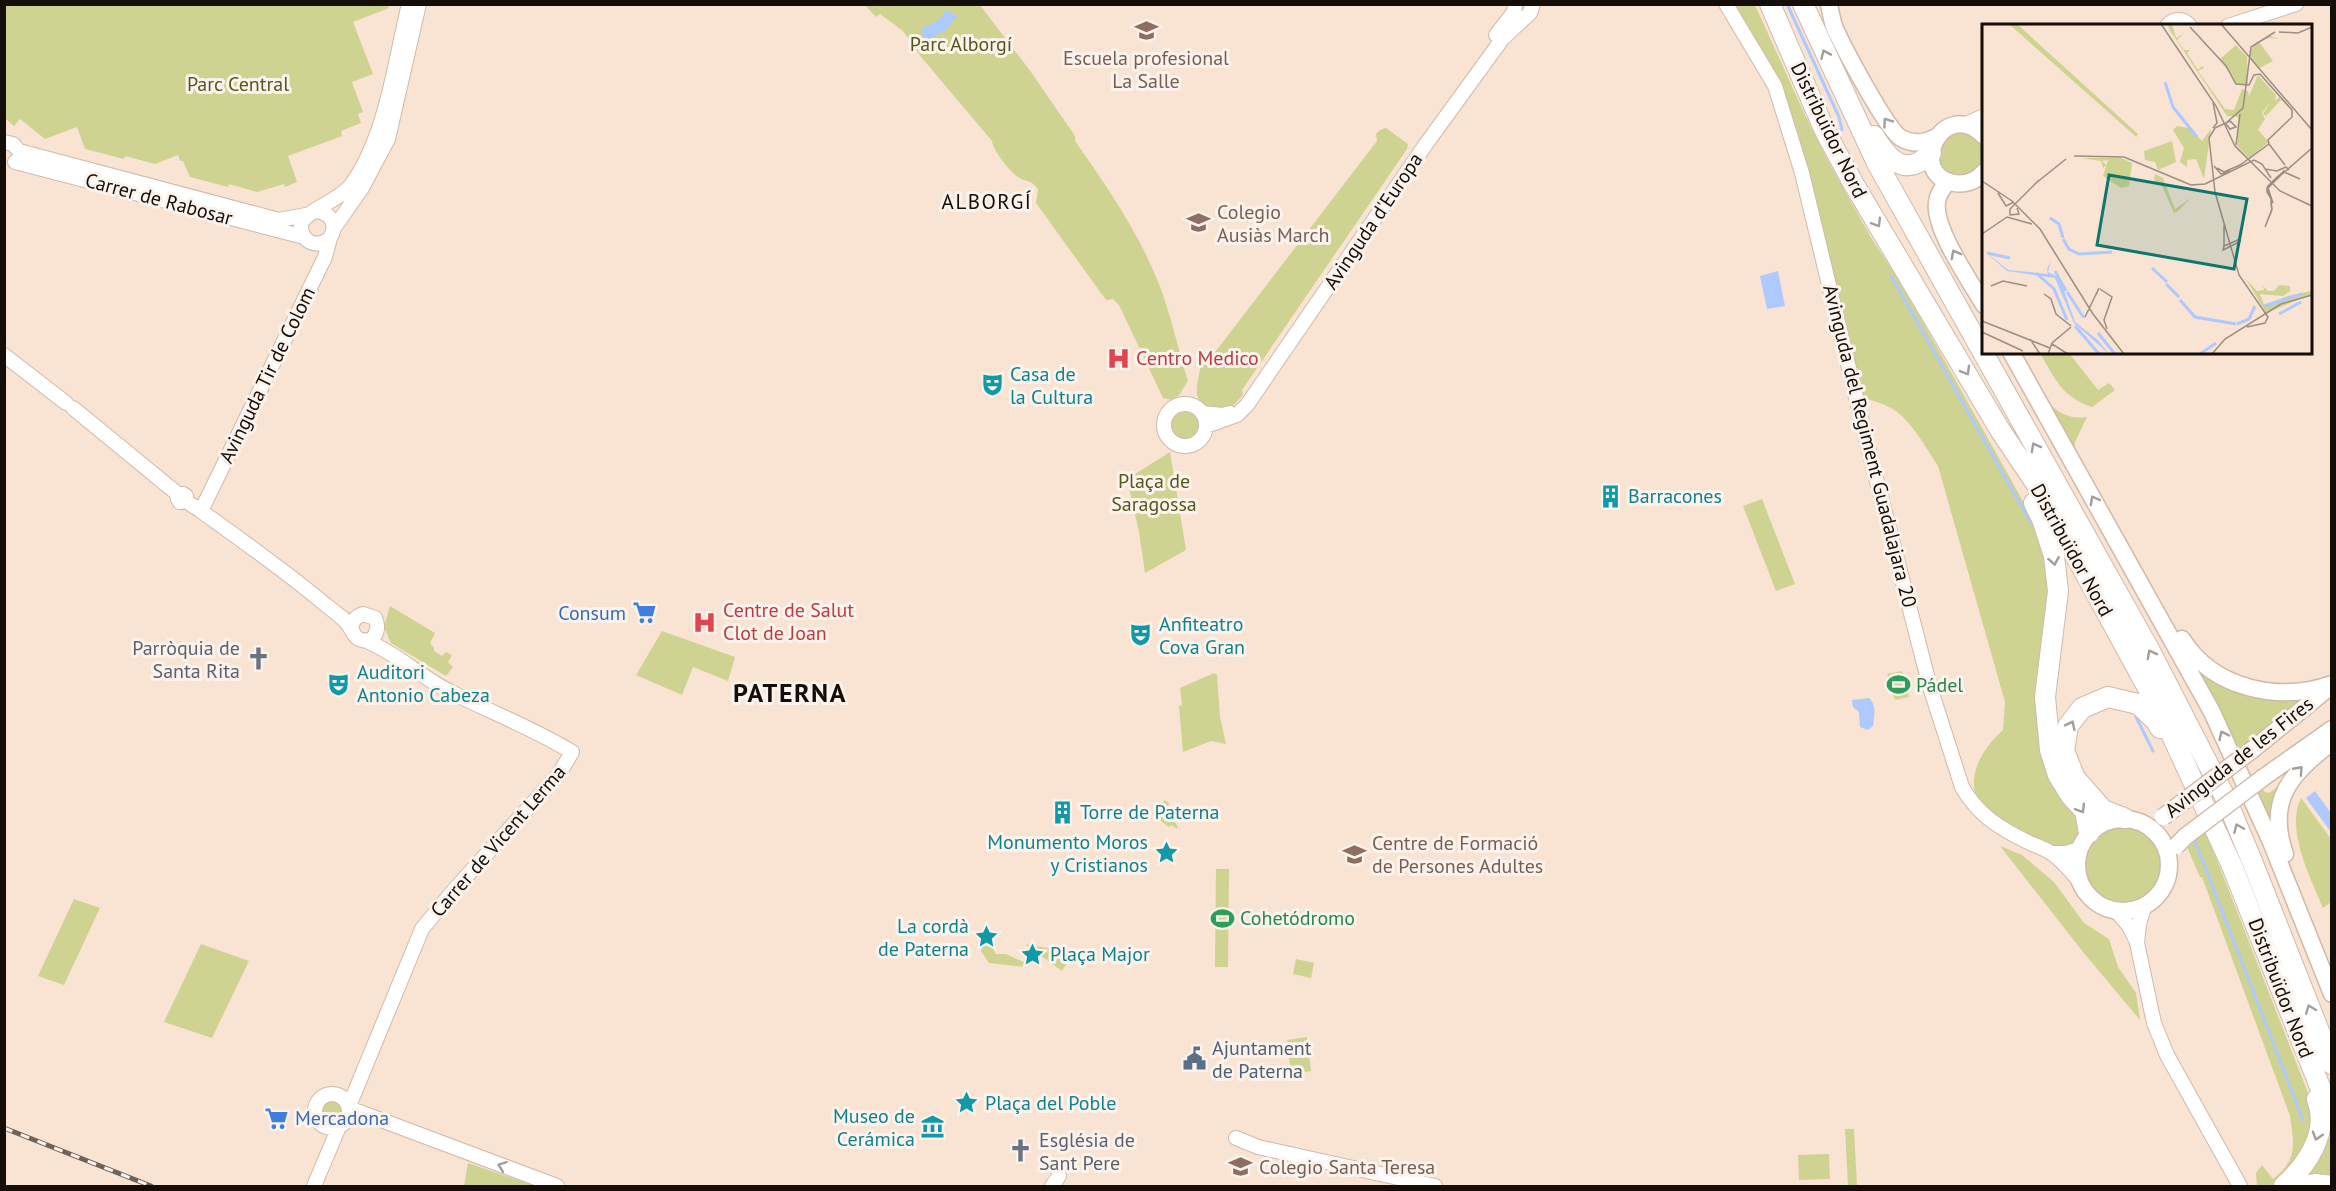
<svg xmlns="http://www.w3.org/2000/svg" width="2336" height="1191" font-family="'PT Sans',sans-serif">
<rect width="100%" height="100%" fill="#f9e3d3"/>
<path fill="#cfd391" d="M388,5L389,8L353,22L373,74L352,82L363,112L358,114L361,123L341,131L342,136L288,156L297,182L285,187L284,184L257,192L229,184L228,187L190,177L183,161H180L178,155L155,164L125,156L124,159L85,149L77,127L45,139L20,119L14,126L5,118V5Z
M865,5H980L1031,72L1075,136V141C1107,187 1138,231 1159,284C1171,315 1178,349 1188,381L1179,395L1172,400L1163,398L1119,305L1113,299L1106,300L1036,203L1038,189C1029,178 1027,183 1018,177C1009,171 993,150 992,141L922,58L903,31L880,14L876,17Z
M1731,5H1755L1805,115L1827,159L1872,239L1898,279L1933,340L2029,512L2046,556L2049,598L2038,694L2081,829L2072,844L2058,849C2039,840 2017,833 1999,822C1957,796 1974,756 2003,730L2005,702L1938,466C1926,448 1909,416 1889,407C1876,400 1871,403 1859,392L1795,137Z
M1386,128L1408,144L1407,149L1242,390L1243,395L1229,410L1204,408C1192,396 1198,381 1201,365L1206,364L1377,141L1376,134L1380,130Z
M1939 154a22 22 0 1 1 44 0a22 22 0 1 1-44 0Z
M2040,353H2069L2098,390L2109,383L2115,390L2092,407C2062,397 2055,379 2040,353Z
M2043,397C2055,411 2067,420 2087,417L2075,442V453Z
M1171 426a14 14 0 1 1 28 0a14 14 0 1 1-28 0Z
M1170,452L1186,550L1145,573L1139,532L1127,479Z
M1762,499L1795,584L1776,591L1743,506Z
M390,606L435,633L430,643L434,648V651L442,656L446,652L452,655L448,662L453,667L446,676L391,643L384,627Z
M662,631L735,657L728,681L693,667L682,695L636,675Z
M2201,670L2310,696L2239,751L2198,672Z
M1902,671L1909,697L1895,700L1887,674Z
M1214,673L1217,675L1220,717L1226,744L1211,741L1183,752L1179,706L1182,705L1180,688Z
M2280,785L2276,838L2257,791L2261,788L2265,792L2269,793Z
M2301,798L2331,839V902L2323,908C2311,879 2285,829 2301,798Z
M1164,800L1169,803L1167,809L1178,827L1177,829L1171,825L1169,827L1157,818Z
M2085 865a39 39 0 1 1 78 0a39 39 0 1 1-78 0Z
M2206,832L2314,1108V1136L2275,1186H2257L2256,1173L2262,1165L2273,1179C2298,1160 2294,1144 2290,1116L2202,877H2200L2187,847Z
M2000,846L2022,855L2054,882L2084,923L2109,939L2118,967L2136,993L2140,1020L2083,952Z
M1216,869H1229L1228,967H1215Z
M74,899L100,908L64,985L38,976Z
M201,944L249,961L212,1038L164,1022Z
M983,944L993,948L996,954H1006L1028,964L1026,967L989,963L981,951Z
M1025,944L1064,951L1069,955L1068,961L1062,971Z
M1296,959L1314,963L1311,978L1293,974Z
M1307,1037L1311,1071L1291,1074L1287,1040Z
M320 1111a12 12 0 1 1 24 0a12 12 0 1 1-24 0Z
M2325,1126L2331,1142V1179L2295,1182Z
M1845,1129H1854L1857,1186H1848Z
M1829,1154L1830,1179L1799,1180L1798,1155Z
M468,1163L535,1186H464Z"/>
<path fill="#aec9fe" d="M946,10L957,16L946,30L924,41L921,29L939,20Z
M1778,271L1785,306L1767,309L1760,276Z
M1869,698C1877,706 1874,716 1873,726L1868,730L1860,727L1859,712L1853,707L1852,700Z
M2315,791L2331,813V832L2306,798Z"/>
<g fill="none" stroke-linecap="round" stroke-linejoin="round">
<path stroke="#aec9fe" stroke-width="3" d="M1787,4L1839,117L1842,130
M1891,276L2031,523
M2136,717L2153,751
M2195,841L2303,1120"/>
<defs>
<path id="minor" d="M1726,4L1775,86L1802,173L1867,443L1930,687L1962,787C1978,815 1999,828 2028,842C2036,846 2046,849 2053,854C2063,862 2071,871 2079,881
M2167,26C2174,18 2183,18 2190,26
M2228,26L2296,4
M1496,35L1514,12L1515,4
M1964,125L1984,116
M4,142L13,144L19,151
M19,151L279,220L306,215
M15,162L304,237
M316,211C332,213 338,225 330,238C316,250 300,241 301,224C307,209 338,202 351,185C386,138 395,61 409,4
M334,228L362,188L388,139L419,4
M4,355L66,403
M1164 425a21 21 0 1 1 42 0a21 21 0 1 1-42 0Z
M73,408L179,495L183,494L186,496
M1202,413L1223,415L1230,413
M1206,426L1237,415L1247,405L1426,144L1503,38L1530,13L1533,4
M179,495L178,499L180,502L186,501L201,511C244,542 287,572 327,606C336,613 346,619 351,629C354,633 354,637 359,639C374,646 381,629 375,618L363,614C355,617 353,620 351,629
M201,511L325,257L330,238
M2051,853H2066L2079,849
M2144,907L2139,924L2137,943L2154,1023L2167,1055L2240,1186
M2117,912L2129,926L2137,942
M315 1111a17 17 0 1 1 34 0a17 17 0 1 1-34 0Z
M349,1106L422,929L454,890L559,774L572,752C533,728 490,712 449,691C421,677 397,654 367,641
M349,1108L557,1186
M1236,1138L1258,1147L1435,1186
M314,1186L339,1127
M1052,1186L1059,1176"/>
<path id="major" d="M1829,4C1831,13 1832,23 1836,31C1845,50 1887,130 1901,138C1913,145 1925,143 1936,137
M1984,136C1942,95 1906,175 1954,183C1966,185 1976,181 1984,172
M1948,181C1943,188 1938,193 1937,202C1933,228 1970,281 1984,305
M2011,352L2212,712L2271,842L2332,994
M2182,639C2213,689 2279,703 2332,684
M2252,750L2326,690
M2264,777L2332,729
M2077 865a46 46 0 1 1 92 0a46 46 0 1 1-92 0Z
M2285,854C2266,799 2291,774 2332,742"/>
<path id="highway" d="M1770,4L1825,131L1852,181L2000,430L2037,485L2162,714L2232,866L2332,1117
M1803,4L1877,163L2150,651L2226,799L2252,861L2332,1064
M1874,136C1889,161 1906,178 1931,153
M2034,503L2042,519L2054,556L2058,591L2045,697L2050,750L2058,775L2071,796L2085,811L2089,833
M2124,818L2103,810L2075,778L2064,751L2068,726L2082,708L2108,697L2138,704L2156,721L2160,728
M2284,1186C2307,1165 2330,1132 2317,1099
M2304,1186L2315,1184L2332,1186"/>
</defs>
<use href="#minor" stroke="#cfbaaa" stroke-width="16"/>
<use href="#major" stroke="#cfbaaa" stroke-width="19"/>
<use href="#highway" stroke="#cfbaaa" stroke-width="22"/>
<use href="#minor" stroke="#fff" stroke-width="14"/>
<use href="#major" stroke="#fff" stroke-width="16"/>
<use href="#highway" stroke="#fff" stroke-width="20"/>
<defs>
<path id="rail" d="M4,1128L151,1186"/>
</defs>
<use href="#rail" stroke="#6f6259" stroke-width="5"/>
<use href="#rail" stroke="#fcf3ed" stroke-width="3" stroke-dasharray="9" stroke-linecap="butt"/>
<defs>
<path id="major-bridge" d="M2163,817L2252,750
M2176,846L2186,836L2264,777"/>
</defs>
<use href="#major-bridge" stroke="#cfbaaa" stroke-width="19" stroke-linecap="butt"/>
<use href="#major-bridge" stroke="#fff" stroke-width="16"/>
</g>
<defs><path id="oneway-chevron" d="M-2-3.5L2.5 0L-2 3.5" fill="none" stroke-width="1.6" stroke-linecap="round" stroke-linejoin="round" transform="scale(1.5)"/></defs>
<g stroke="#a19e9c">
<use href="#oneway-chevron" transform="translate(1825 54) rotate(-114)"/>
<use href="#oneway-chevron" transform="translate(1887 122) rotate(-125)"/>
<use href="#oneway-chevron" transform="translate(1877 223) rotate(59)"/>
<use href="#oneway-chevron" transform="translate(1955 254) rotate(-118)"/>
<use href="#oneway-chevron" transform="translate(1966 371) rotate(60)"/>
<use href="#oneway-chevron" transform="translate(2035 447) rotate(-119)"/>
<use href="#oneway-chevron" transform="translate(2094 500) rotate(-119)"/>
<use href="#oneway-chevron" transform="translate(2054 561) rotate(80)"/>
<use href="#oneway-chevron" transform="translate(2151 654) rotate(-118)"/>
<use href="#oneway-chevron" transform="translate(2071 725) rotate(-64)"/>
<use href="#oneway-chevron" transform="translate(2223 735) rotate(-116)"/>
<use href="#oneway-chevron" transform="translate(2299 770) rotate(-48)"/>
<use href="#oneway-chevron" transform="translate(2081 809) rotate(58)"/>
<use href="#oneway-chevron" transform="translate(2238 828) rotate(-113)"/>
<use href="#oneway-chevron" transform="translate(2310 1009) rotate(-111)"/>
<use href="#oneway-chevron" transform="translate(2317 1136) rotate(107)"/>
<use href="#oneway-chevron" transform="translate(502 1166) rotate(-160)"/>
</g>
<defs>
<symbol id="school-bare" viewBox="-9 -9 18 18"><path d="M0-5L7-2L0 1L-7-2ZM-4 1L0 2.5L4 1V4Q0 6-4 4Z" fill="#8d6e63" stroke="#fcf3ed" stroke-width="2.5" paint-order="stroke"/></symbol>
<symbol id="hospital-bare" viewBox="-9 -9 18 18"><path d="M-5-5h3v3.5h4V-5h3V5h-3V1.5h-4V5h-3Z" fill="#e0444e" stroke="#fcf3ed" stroke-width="2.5" paint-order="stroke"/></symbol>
<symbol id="theatre-bare" viewBox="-9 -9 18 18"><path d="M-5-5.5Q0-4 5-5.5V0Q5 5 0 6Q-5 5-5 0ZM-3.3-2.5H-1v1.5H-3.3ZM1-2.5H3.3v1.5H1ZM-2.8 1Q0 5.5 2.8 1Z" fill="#0f9aa8" stroke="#fcf3ed" stroke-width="2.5" paint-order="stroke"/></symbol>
<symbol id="building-bare" viewBox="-9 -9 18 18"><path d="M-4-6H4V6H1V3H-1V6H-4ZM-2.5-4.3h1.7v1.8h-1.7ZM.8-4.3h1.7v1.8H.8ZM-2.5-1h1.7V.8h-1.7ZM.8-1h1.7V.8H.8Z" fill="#0f9aa8" stroke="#fcf3ed" stroke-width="2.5" paint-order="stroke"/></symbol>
<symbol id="supermarket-bare" viewBox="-9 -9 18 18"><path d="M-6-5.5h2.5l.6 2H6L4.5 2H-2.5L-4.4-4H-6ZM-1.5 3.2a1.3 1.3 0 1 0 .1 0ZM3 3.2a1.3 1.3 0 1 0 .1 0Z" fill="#3f7fe0" stroke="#fcf3ed" stroke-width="2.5" paint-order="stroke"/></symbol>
<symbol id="church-bare" viewBox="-9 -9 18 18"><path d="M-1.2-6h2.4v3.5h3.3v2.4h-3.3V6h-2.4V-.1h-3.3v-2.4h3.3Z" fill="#6b7280" stroke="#fcf3ed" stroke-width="2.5" paint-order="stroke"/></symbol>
<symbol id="stadium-bare" viewBox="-9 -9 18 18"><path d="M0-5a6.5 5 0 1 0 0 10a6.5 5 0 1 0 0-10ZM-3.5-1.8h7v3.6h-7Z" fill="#2e9e5b" stroke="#fcf3ed" stroke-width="2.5" paint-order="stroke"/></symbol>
<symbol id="sight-bare" viewBox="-9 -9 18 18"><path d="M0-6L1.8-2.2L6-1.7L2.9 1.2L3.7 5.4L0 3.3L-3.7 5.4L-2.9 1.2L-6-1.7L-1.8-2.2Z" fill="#0f9aa8" stroke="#fcf3ed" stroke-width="2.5" paint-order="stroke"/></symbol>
<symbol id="civic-bare" viewBox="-9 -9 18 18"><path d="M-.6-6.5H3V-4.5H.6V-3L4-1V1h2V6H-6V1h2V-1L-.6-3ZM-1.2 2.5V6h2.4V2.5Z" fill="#5c6f8a" stroke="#fcf3ed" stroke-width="2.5" paint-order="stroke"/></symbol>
<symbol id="museum-bare" viewBox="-9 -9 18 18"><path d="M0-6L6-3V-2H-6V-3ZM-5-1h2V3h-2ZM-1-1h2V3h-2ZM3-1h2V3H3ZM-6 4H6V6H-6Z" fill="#0f9aa8" stroke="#fcf3ed" stroke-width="2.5" paint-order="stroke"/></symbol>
</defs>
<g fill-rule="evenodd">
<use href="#school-bare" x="1130" y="14" width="33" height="33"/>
<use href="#school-bare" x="1182" y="206" width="33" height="33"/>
<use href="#hospital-bare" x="1102" y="342" width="33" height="33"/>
<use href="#theatre-bare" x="976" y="368" width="33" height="33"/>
<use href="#building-bare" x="1594" y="480" width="33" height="33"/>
<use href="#supermarket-bare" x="628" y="596" width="33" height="33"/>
<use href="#hospital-bare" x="688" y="606" width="33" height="33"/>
<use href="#theatre-bare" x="1124" y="618" width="33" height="33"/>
<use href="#church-bare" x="242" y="642" width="33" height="33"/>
<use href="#theatre-bare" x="322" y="668" width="33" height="33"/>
<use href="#stadium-bare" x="1882" y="668" width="33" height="33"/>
<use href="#building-bare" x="1046" y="796" width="33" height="33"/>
<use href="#sight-bare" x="1150" y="836" width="33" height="33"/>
<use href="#school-bare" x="1338" y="838" width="33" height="33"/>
<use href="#stadium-bare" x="1206" y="902" width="33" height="33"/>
<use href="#sight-bare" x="970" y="920" width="33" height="33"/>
<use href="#sight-bare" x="1016" y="938" width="33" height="33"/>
<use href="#civic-bare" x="1178" y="1042" width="33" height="33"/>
<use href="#sight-bare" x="950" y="1086" width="33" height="33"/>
<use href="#supermarket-bare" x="260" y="1102" width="33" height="33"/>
<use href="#museum-bare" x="916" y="1110" width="33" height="33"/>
<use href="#church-bare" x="1004" y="1134" width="33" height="33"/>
<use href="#school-bare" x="1224" y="1150" width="33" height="33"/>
</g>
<g text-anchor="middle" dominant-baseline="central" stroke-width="6" stroke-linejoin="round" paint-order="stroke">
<g font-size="20" fill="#55571e" stroke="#fcf3ed">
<text x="961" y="44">Parc Alborgí</text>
<text x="238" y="84">Parc Central</text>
<text x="1154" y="481">Plaça de<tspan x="1154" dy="23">Saragossa</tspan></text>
</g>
<g font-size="20" fill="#785e54" stroke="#fcf3ed" text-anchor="start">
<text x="1146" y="58" text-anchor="middle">Escuela profesional<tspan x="1146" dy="23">La Salle</tspan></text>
<text x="1217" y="212">Colegio<tspan x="1217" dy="23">Ausiàs March</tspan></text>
<text x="1372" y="843">Centre de Formació<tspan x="1372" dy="23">de Persones Adultes</tspan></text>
<text x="1259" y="1167">Colegio Santa Teresa</text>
</g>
<g font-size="20" fill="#140d08" stroke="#fcf3ed">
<text transform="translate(1829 130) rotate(64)">Distribuïdor Nord</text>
<text transform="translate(159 199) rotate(15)">Carrer de Rabosar</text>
<text transform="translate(1373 221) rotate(-56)">Avinguda d'Europa</text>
<text transform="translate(267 375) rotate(-64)">Avinguda Tir de Colom</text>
<text transform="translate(1870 446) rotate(76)">Avinguda del Regiment Guadalajara 20</text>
<text transform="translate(2072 550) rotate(61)">Distribuïdor Nord</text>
<text transform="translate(2239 757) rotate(-38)">Avinguda de les Fires</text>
<text transform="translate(498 841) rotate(-49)">Carrer de Vicent Lerma</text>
<text transform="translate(2281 988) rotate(69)">Distribuïdor Nord</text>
</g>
<g font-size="20" fill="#be3a42" stroke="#fcf3ed" text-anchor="start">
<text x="1136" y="358">Centro Medico</text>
<text x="723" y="610">Centre de Salut<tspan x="723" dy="23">Clot de Joan</tspan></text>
</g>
<g font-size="20" fill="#0d838f" stroke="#fcf3ed" text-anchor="start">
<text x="1010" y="374">Casa de<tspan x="1010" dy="23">la Cultura</tspan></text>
<text x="1628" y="496">Barracones</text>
<text x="1159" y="624">Anfiteatro<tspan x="1159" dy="23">Cova Gran</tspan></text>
<text x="357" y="672">Auditori<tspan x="357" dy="23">Antonio Cabeza</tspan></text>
<text x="1080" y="812">Torre de Paterna</text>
<text x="1148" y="842" text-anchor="end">Monumento Moros<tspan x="1148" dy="23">y Cristianos</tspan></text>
<text x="969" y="926" text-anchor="end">La cordà<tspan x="969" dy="23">de Paterna</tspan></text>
<text x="1050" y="954">Plaça Major</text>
<text x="985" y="1103">Plaça del Poble</text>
<text x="915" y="1116" text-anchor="end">Museo de<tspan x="915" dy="23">Cerámica</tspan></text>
</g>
<g font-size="20" fill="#366cbe" stroke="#fcf3ed" text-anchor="end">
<text x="626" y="613">Consum</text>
<text x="295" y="1118" text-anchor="start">Mercadona</text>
</g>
<g font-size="20" fill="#5b616d" stroke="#fcf3ed" text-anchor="end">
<text x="240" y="648">Parròquia de<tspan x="240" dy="23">Santa Rita</tspan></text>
<text x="1039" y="1140" text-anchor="start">Església de<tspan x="1039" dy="23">Sant Pere</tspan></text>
</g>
<g font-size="20" fill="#27864d" stroke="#fcf3ed" text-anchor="start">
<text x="1916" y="685">Pádel</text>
<text x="1240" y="918">Cohetódromo</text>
</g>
<g font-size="20" fill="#4e5e75" stroke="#fcf3ed" text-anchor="start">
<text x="1212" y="1048">Ajuntament<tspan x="1212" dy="23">de Paterna</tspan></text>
</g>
<g font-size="21" letter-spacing="1.5" fill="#140d08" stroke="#fcf3ed">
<text x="987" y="201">ALBORGÍ</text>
</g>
<g font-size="26" font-weight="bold" letter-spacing="1.5" fill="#140d08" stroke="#fcf3ed">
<text x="790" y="692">PATERNA</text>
</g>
</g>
<g transform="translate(1982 24)">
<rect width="330" height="330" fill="#f9e3d3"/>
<path d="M27,0H35L156,110L154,113L160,118ZM186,0H190L194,14L202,9L195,16L202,26H208L205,29L216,46L220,42L222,44L216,47L243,85L252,86L260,65L266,67L267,72L276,51L294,71L293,77L297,73L310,86L299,76L284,92L281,90L289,77L280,89L283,95L276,106L287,118L267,134L255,122L256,93L245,92L187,5ZM288,12L297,15L287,14L277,18L291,37L276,45L268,32L269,26L275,18ZM254,21L265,33L266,61L255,60L238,35ZM195,102L207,104L220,117L229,105L222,155L214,135L205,136V143L198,138L202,124L191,106ZM190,117L194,138L176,146L173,138L163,136L162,127ZM99,134H139L150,139L147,162L139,164L121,152L126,136L120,137L124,141L121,144L119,137ZM173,150L181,154L193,185L209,174L196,187L192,189L180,162L172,156ZM264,255L275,267L282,266L281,262L286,267H292L297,261L308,262V267L301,272L278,270L282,281L306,272L329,267L330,270L284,289Z" fill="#cfd391"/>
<path d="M0,225L26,246L66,250L65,245L69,236L66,248L74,252L80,261L93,298L116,316L127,330L92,299L73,254L25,247Z" fill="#aec9fe"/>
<path fill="none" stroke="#aec9fe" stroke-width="3" d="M183,58L191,83L215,113M68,194L77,200L81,214M81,215L87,225L97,230L130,228M5,229L28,234M170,244L185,258M73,247L84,267M54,249L72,265L85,296M184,260L197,273M85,268L102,294M198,276L213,293L254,300M282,282L320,270M297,290L319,278M255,300L267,295L273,282M93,302L117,330M116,309L133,330M218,330L234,319"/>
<path fill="none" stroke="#9d8d82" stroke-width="1.5" d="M179,0L234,82L253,122L298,167L330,182M239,0L330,106M208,3L244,42L254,60L267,61L272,51L278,50L310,86V93L286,116L287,120M297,8L316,9L330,3M244,99L261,84L269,23L293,8M244,100L248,105L254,103L248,97L233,104L227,114L233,168L257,251L286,293L283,299L265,303M231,104L235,99L231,78M287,120L303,141M254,121L258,90M92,132L142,133L209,161L223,160L272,136L280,140L289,154M232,142L239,150L249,147M235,144L242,148L258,141L287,120M283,145L295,147L304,143L307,146M302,146L301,148L294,154L286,162L285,164V168L289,175V181L290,185L283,203L290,186L289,175L285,166L286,162L302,148L318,155M298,152L330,124M0,157L30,177L58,205L111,290L142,330M54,159L84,135M16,169L24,182L32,178M291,179L286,164L301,149M35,184L37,190L28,191V185L57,156M0,210L25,193L50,200M258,215L242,222L241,226L259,217M242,222V201M9,262L21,257L45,262M118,265L130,273L122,296L125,305M62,270L69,275L74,290L89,302M103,293L117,264L114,271M0,297L68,324M0,308L41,327M48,315L58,330M70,320L86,330M66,330L70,319L89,303M230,330L243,315L299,280L330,271"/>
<path fill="#0f766e" fill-opacity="0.15" stroke="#0f766e" stroke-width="3" d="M127,151L265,175L252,245L115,221Z"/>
<rect width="330" height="330" fill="none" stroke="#140d08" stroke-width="3"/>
</g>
<rect width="2336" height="1191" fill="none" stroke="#140d08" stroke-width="12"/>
</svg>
